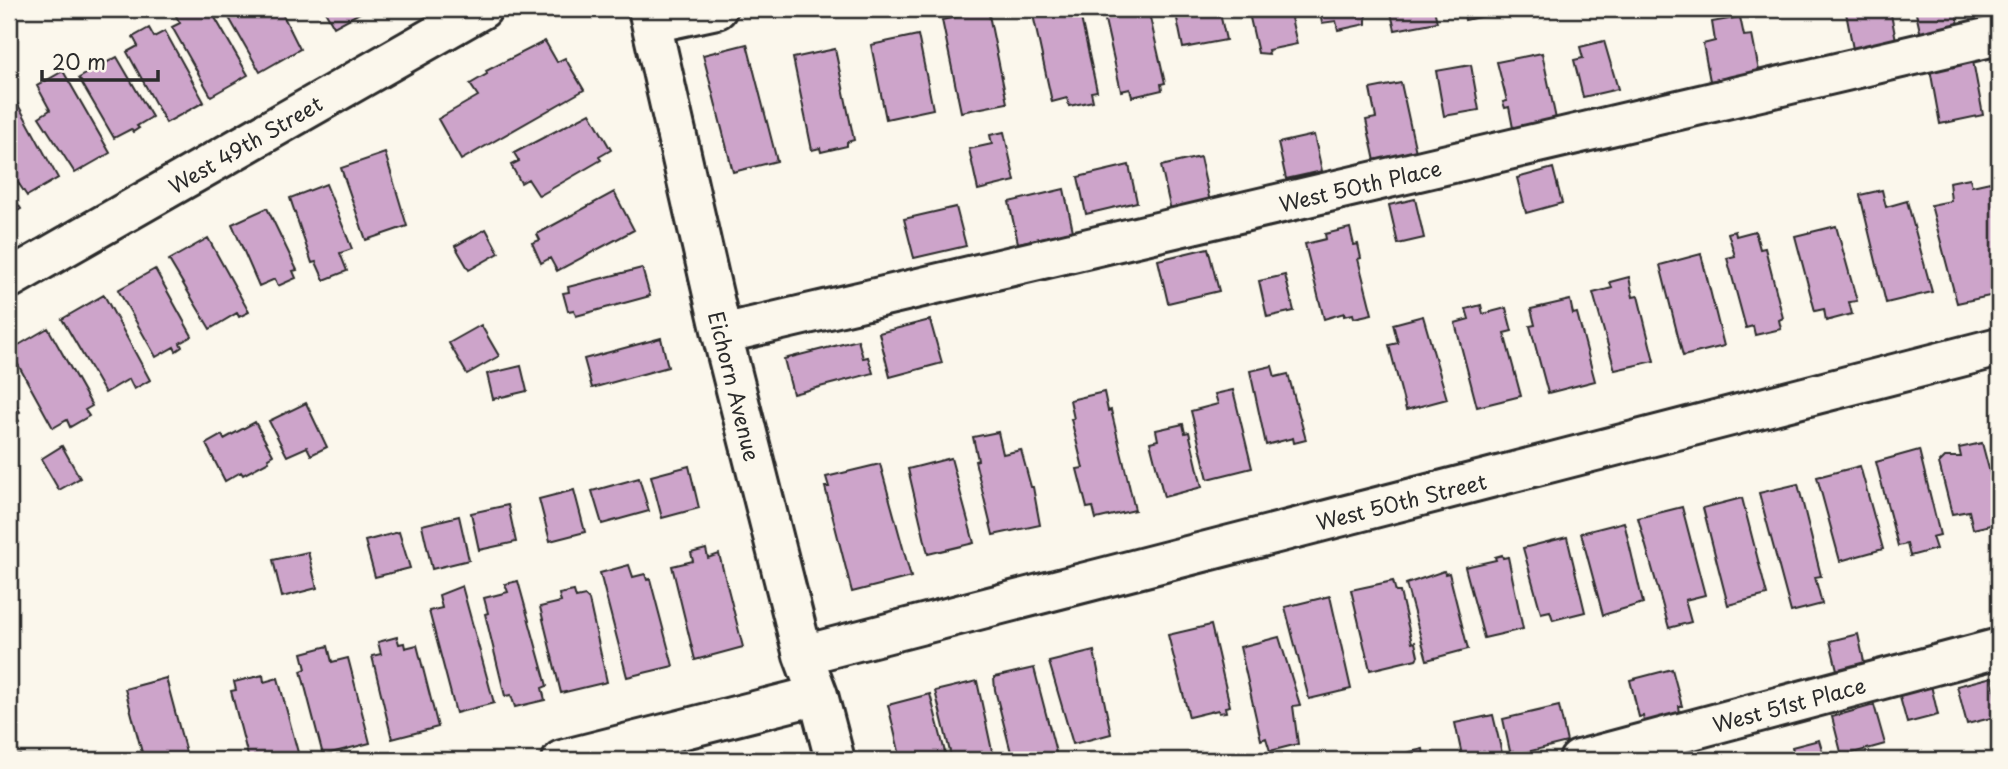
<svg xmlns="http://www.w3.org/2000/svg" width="2008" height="769" font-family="'Playpen Sans',sans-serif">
<rect width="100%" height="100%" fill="#fbf7ec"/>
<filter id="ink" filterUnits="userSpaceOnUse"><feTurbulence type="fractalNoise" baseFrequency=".0143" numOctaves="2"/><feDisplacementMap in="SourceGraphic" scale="14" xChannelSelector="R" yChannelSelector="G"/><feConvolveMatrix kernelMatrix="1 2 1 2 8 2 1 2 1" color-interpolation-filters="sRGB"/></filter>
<g filter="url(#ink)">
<path fill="#cda4ca" stroke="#2b2b2b" stroke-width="2" d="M188,9H193L196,14L210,9L248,75L211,96L172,27L180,23L176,16Z
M224,9H280L300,49L260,72Z
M324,9H367L334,27Z
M1038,9H1079L1097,91L1091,92L1093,101L1069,106L1067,98L1052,102L1032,10Z
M1107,9H1148L1165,83L1161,84L1162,90L1132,97L1130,89L1121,91L1103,11Z
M1175,9H1219L1226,40L1183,48Z
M1248,9H1289L1297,44L1268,50L1269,54L1258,53Z
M1319,9H1366V24L1338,30L1336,21L1322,23Z
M1390,9H1434L1437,22L1395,30Z
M1463,9H1506L1507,11L1465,20Z
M1865,9H1890L1896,40L1853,49L1846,13Z
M1915,9H1956L1960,31L1922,40Z
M988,10L1007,103L961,112L942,20Z
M1740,17L1744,36L1752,35L1759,71L1710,81L1703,44L1715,41L1712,22Z
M149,28L154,37L165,31L204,102L166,123L127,52L138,46L133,37Z
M918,35L933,109L886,119L871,45Z
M545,41L557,62L565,58L584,90L461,160L438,119L478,96L470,84L487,74L486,71Z
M1604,41L1618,89L1583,97L1574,60L1583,58L1580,47Z
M747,44L777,161L733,172L703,55Z
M835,49L854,140L847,142V146L821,152L820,148L812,150L793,58Z
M1542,53L1556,119L1513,128L1509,107L1505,108L1503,102L1507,101L1497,62Z
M117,57L152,117L137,126L139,128L133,132L131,129L114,138L79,78L93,70L91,65L97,61L100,66Z
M1973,61L1983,115L1940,124L1930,69Z
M1471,65L1479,110L1444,116L1436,71Z
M63,71L110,153L75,173L39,117L50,110L37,86Z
M1401,83L1416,152L1375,161L1366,120L1376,118L1370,89Z
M11,96L16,101L58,178L27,196L9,169Z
M590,113L611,150L599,157L601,160L539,196L528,179L521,183L511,165L519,161L514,153Z
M1004,132L1015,181L978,190L969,149L992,144L990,135Z
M1314,135L1322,171L1286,179L1278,143Z
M385,153L407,226L366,240L341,168Z
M1200,157L1210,202L1171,211L1161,166Z
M1129,165L1137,202L1086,214L1078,177Z
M1553,168L1562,203L1526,213L1517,178Z
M1970,178L1972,186L1999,180V294L1957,303L1931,205L1951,201L1949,182Z
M326,184L352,249L340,253L347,271L324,280L316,262L312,263L290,198Z
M1064,189L1073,231L1018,243L1009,202Z
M9,190L21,209L9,216Z
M1882,190L1886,207L1907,201L1932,292L1886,303L1860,195Z
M614,192L634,230L557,271L550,258L541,263L532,243L540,240L537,234Z
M1415,199L1424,238L1398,244L1389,205Z
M956,207L966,246L914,258L904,219Z
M267,208L297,270L293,271L296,278L278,286L275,279L259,286L232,224Z
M1836,226L1857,301L1849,302L1852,314L1826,321L1824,309L1815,311L1795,236Z
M1350,228L1354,245L1358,244L1361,258L1358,259L1372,314L1354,318L1353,314L1344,316V313L1324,319L1305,244L1326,239L1325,234Z
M486,229L499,253L469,270L455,246Z
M1735,231L1736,236L1755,231L1760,249L1765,248L1783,318L1779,320L1781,329L1755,335L1753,326L1746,328L1727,258L1735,256L1728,233Z
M208,238L249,312L239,317L237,313L210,329L169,260Z
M1208,248L1219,291L1168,303L1158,260Z
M1701,254L1724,346L1683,356L1660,265Z
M642,268L650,296L576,316L574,310L568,311L563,293L569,292L568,287Z
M155,269L192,336L180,343L182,347L176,351L174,347L156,357L118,290Z
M1285,275L1294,311L1267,317L1259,281Z
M1629,277L1633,297L1638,296L1654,361L1615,370L1593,293L1612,288L1610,282Z
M104,295L150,380L134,389L129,379L105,393L62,319Z
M1570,300L1573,314L1577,313L1595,381L1548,393L1530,326L1535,325L1531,309Z
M1481,305L1483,314L1506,308L1512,331L1504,333L1521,396L1477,407L1455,323L1469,319L1466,309Z
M1423,316L1447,399L1406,410L1389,345L1398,343L1393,324Z
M930,320L942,363L890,377L879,333Z
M481,325L499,356L467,374L449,343Z
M48,328L92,406L85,410L89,416L70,427L67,420L53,428L10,350Z
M661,338L668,367L592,388L584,359Z
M858,340L863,358L868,357L873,373L793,394L784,359Z
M521,366L527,391L493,399L487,374Z
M1272,366L1275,377L1288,374L1306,440L1294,443L1293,438L1266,445L1250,371Z
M1233,390L1252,468L1208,479L1191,411L1218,404L1215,394Z
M9,392L20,412L15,415L19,421L9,427Z
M1104,392L1108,411L1111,410L1135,510L1096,519L1093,507L1087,508L1077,469L1083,468L1071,419H1074L1070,400Z
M306,403L327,447L311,455L307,447L287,456L269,421Z
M255,422L273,455L268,458L269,461L243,475L241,472L225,481L206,444L222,435L224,439Z
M1183,424L1185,433L1189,432L1202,487L1164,497L1150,442L1158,440L1156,430Z
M998,432L1003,454L1021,450L1031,487H1033L1040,525L993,535L975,461L978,460L973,437Z
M1982,443L1998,503L1999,523L1973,529L1969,511L1952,514L1939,463L1945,457H1961L1959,448Z
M62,446L80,478L59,490L41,459Z
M1919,450L1940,535L1932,537L1936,549L1910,556L1907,544L1898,546L1876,462Z
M951,458L974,543L928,554L908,469Z
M880,464L911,577L852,592L825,487H829L826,477Z
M689,466L699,508L662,518L651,476Z
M1860,466L1883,549L1840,561L1817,477Z
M639,478L649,511L602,524L592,491Z
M1798,484L1821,576L1815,577L1822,604L1791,612L1759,493Z
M574,490L585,532L550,541L539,499Z
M1742,498L1767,595L1728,605L1703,508Z
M508,505L516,542L479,550L471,513Z
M1682,507L1705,595L1685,600L1691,622L1669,628L1638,518Z
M459,516L469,560L432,569L422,525Z
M1624,522L1643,603L1603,615L1581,533Z
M399,532L410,568L375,577L365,541Z
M1567,537L1585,612L1553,620L1550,611L1541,613L1523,548Z
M706,549L708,558L719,554L743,647L695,660L672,566L693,561L691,553Z
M308,552L317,588L282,597L273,560Z
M1502,555L1503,558L1508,557L1523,629L1484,638L1465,567L1496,560L1495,557Z
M629,565L633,577L645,574L647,580L650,579L673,666L627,677L600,573Z
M1444,571L1445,574L1449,573L1468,649L1427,660L1406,584Z
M518,581L547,686L542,688L545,700L515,707L511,695L505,696L485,614L488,613L484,598L508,592L505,584Z
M1393,581L1396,592H1400L1412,643L1415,642L1418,656L1416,659L1370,670L1351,590Z
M462,586L494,703L456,713L429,611L442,608L439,595Z
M574,591L576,598L585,596L589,600L607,682L561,693L540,607L561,602L559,594Z
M1330,596L1351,689L1309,699L1285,607Z
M1211,625L1230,706L1225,707L1226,712L1219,713L1218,710L1189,717L1168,635Z
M1858,634L1866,671L1839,678L1830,641Z
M397,637L399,644L404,643L405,648L417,645L438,727L392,739L372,656L381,654L378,642Z
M1279,637L1300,705L1293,706L1298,744L1270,751L1266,738L1261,740L1240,647Z
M328,646L332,662L348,658L370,743L323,755L301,671L306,669L302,653Z
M1094,651L1111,734L1073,744L1049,662Z
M1034,668L1058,760H1013L995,690L994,677Z
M1672,669L1682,706H1679L1680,713L1644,722L1643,716L1639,717L1630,680Z
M263,675L264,682L278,678L300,760H249L231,691L236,690L234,682Z
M1992,677L1999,716L1967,724L1957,686Z
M166,678L188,760H144L125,689Z
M977,681L994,760H952L935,691Z
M1930,681L1938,715L1907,723L1898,690Z
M930,694L947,760H901L888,705Z
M1874,705L1885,744L1842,756L1832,717Z
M1559,706L1567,742L1511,756L1503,719Z
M1493,715L1502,753L1463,760L1455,723Z
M9,728L16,756L20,755L21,760H9Z
M1819,740L1825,760H1796L1792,747Z
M1423,749L1425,760H1394L1393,756Z
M1697,749L1701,760H1654Z"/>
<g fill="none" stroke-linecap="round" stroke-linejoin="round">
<defs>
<path id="minor" d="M648,9L722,334L803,655L818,695L835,760
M652,23L717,9
M9,279L482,9
M722,334L1999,35
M803,655L1999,347
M562,760L818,695
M1579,760L1999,648"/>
</defs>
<use href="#minor" stroke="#2b2b2b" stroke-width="44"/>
<use href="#minor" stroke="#fbf7ec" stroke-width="38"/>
</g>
</g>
<g text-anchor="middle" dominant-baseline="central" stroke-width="7" stroke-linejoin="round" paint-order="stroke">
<g font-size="21" fill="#2b2b2b" stroke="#fbf7ec">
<text transform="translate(245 144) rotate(-30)">West 49th Street</text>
<text transform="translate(1360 185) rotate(-13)">West 50th Place</text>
<text transform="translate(735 386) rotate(76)">Eichorn Avenue</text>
<text transform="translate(1401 501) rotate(-14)">West 50th Street</text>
<text transform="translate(1789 704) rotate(-15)">West 51st Place</text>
</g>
</g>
<rect width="2008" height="769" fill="none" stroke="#fbf7ec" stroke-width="35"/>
<rect x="18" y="18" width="1973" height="734" fill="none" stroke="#2b2b2b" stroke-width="2.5" filter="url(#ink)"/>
<path d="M42 70v10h116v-10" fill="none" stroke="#2b2b2b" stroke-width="3.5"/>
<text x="52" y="70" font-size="21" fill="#2b2b2b" stroke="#fbf7ec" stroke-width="5" paint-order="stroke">20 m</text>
</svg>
